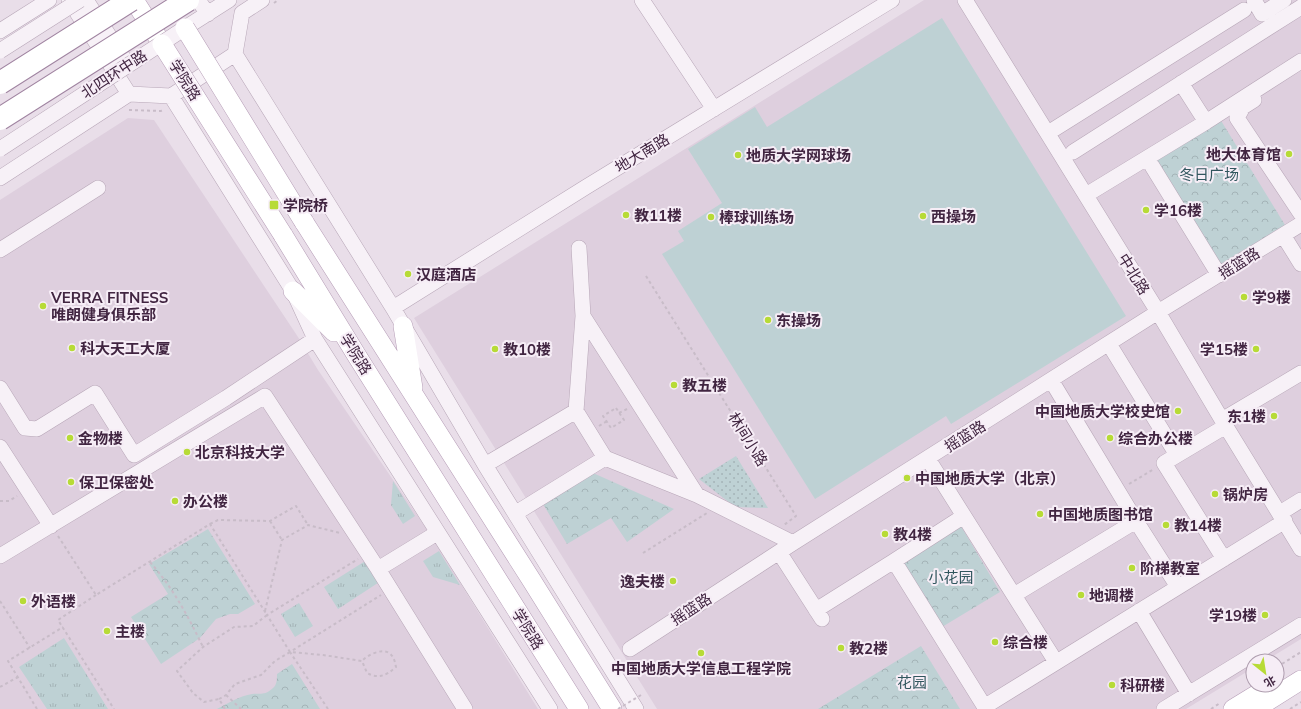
<svg xmlns="http://www.w3.org/2000/svg" width="1301" height="709" font-family="Mulish,'Noto Sans SC',sans-serif">
<defs>
<pattern id="grass-tufts" width="24" height="20" patternUnits="userSpaceOnUse"><rect width="24" height="20" fill="#bed1d4"/><path d="M3 7l-1-3M5 7V3M7 7l1-3M15 17l-1-3M17 17v-4M19 17l1-3" fill="none" stroke="#a4b3b7"/></pattern>
<pattern id="park-crowns" width="20" height="18" patternUnits="userSpaceOnUse"><rect width="20" height="18" fill="#bed1d4"/><path d="M2 6a3 3 0 1 1 6 0M12 15a3 3 0 1 1 6 0" fill="none" stroke="#a4b3b7"/></pattern>
<pattern id="garden-dots" width="8" height="8" patternUnits="userSpaceOnUse"><rect width="8" height="8" fill="#bed1d4"/><path d="M2 2h.1M6 6h.1" fill="none" stroke="#a4b3b7" stroke-width="1.8" stroke-linecap="round"/></pattern>
</defs>
<rect width="100%" height="100%" fill="#e9dee9"/>
<path fill="#decfde" d="M924,0H1301V639L1265,661H1253V668L1186,709H657L414,318Z
M128,118L154,120L298,337L318,370L430,534L538,709H0V200Z"/>
<path fill="url(#grass-tufts)" d="M393,481L415,516L403,524L391,505Z
M439,551L460,585L433,577L423,561Z
M370,558L384,579L338,609L324,587Z
M299,603L313,626L295,637L281,614Z
M64,638L108,709H47L19,667Z"/>
<path fill="url(#park-crowns)" d="M1220,119L1285,225L1219,265L1155,159Z
M593,473L674,509L627,542L611,518L567,544L543,504Z
M961,526L1000,592L942,627L902,561Z
M208,529L255,604L238,614H230L216,619L200,638L161,664L131,617L168,594L149,564Z
M921,646L960,709H818Z
M292,664L320,709H217C228,703 240,696 252,694C261,693 264,696 273,688C277,685 277,679 277,674Z"/>
<path fill="url(#garden-dots)" d="M736,456L768,508L735,507L699,479Z"/>
<path fill="#bed1d4" d="M942,18L1126,316L951,424L946,416L815,499L662,254L684,241L678,231L722,203L688,149L755,107L767,127Z"/>
<g fill="none" stroke-linecap="round" stroke-linejoin="round">
<defs>
<path id="minor" d="M69,0L129,94
M86,0L128,65
M198,0L208,14
M642,0L714,109
M965,0L1158,312L1222,420L1301,549
M1254,0L1262,14L1284,0
M185,28L229,0
M0,31L49,0
M235,54L393,308L485,465L636,709
M1181,83L1206,122
M171,96L293,291L315,339L550,709
M1254,100L1243,107L1237,118L1301,214
M1048,133L1244,10
M1073,152L1301,7
M1152,166L1219,275
M0,178L129,94L171,96L235,54L242,13L262,0
M1086,195L1206,122L1301,61
M1283,235L1301,264
M579,248L583,316L576,411L605,458L697,495L793,543
M0,250L98,188
M393,308L586,187L892,0
M583,316L697,495
M1109,344L1177,455
M1051,380L1136,521L1178,587
M0,388L25,428L37,429L95,393L134,455L226,398L315,339
M1222,420L1301,373
M0,447L51,526
M928,459L1056,662
M485,465L576,411
M516,513L605,458
M1280,513L1301,500
M779,552L822,619
M0,556L265,396L378,569L465,709
M1224,559L1164,463L1226,426
M894,561L964,516
M378,569L437,533
M1014,595L1136,521
M816,610L894,561L986,709
M1139,611L1189,694
M630,649L793,543L1158,312L1301,224
M984,707L1285,521
M1164,709L1301,625"/>
<path id="major" d="M134,0L162,44
M304,222L532,581L612,709
M283,235L357,356L579,709
M293,291L334,332
M403,326L413,388
M1233,709L1264,690
M1255,709L1301,680"/>
</defs>
<use href="#minor" stroke="#b7a6b7" stroke-width="16"/>
<use href="#major" stroke="#b59cb6" stroke-width="20"/>
<path stroke="#c8bcc8" stroke-width="2" stroke-dasharray="3 3" stroke-linecap="butt" d="M274,3L278,0
M129,110L161,111L164,109
M646,276L796,516L784,525
M616,408L624,420L611,428L603,416Z
M619,413L627,409
M599,426L607,421
M1129,484L1154,469
M0,501H9L17,496
M270,521L282,540
M210,524L218,520L270,521L296,506L308,525
M58,536L96,595L210,524L267,615L253,626L234,627L203,647L177,671L193,693L204,702L219,699L225,709
M643,553L707,513
M150,562C173,588 188,616 203,647
M96,595L58,620L114,709
M0,601L30,648
M265,611L282,540L308,525L340,533
M290,652L267,615L358,559
M1277,667L1301,652
M0,687L18,677
M226,695L241,709
M219,699L226,695L235,684L261,675L275,661L290,652L323,655L362,661L367,673C378,679 386,676 396,667C395,662 394,656 389,653C382,648 367,655 362,661
M37,709L8,661L63,627
M328,709L290,652L381,595
M1211,709L1220,703
M1290,709L1301,702"/>
<use href="#minor" stroke="#f7f1f7" stroke-width="15"/>
<use href="#major" stroke="#fff" stroke-width="19"/>
<defs>
<path id="minor-bridge" d="M0,51L80,0
M0,149L185,28"/>
<path id="major-bridge" d="M185,28L304,222
M162,44L283,235"/>
<path id="highway-bridge" d="M0,83L131,0
M0,119L188,0"/>
</defs>
<use href="#minor-bridge" stroke="#b7a6b7" stroke-width="16" stroke-linecap="butt"/>
<use href="#major-bridge" stroke="#b59cb6" stroke-width="20" stroke-linecap="butt"/>
<use href="#highway-bridge" stroke="#a084a1" stroke-width="24" stroke-linecap="butt"/>
<path stroke="#c8bcc8" stroke-width="2" stroke-dasharray="3 3" stroke-linecap="butt" d="M618,709L641,695"/>
<use href="#minor-bridge" stroke="#f7f1f7" stroke-width="15"/>
<use href="#major-bridge" stroke="#fff" stroke-width="19"/>
<use href="#highway-bridge" stroke="#fff" stroke-width="22"/>
</g>
<g fill="#b7db36" stroke="#f6edf6" stroke-width="1.5">
<circle cx="1289" cy="154" r="4"/>
<circle cx="738" cy="155" r="4"/>
<rect x="269" y="200" width="10" height="10" rx="2"/>
<circle cx="1146" cy="210" r="4"/>
<circle cx="626" cy="215" r="4"/>
<circle cx="923" cy="216" r="4"/>
<circle cx="711" cy="217" r="4"/>
<circle cx="408" cy="274" r="4"/>
<circle cx="1244" cy="297" r="4"/>
<circle cx="43" cy="306" r="4"/>
<circle cx="768" cy="320" r="4"/>
<circle cx="72" cy="348" r="4"/>
<circle cx="495" cy="349" r="4"/>
<circle cx="1256" cy="349" r="4"/>
<circle cx="674" cy="385" r="4"/>
<circle cx="1178" cy="411" r="4"/>
<circle cx="1274" cy="416" r="4"/>
<circle cx="70" cy="438" r="4"/>
<circle cx="1110" cy="438" r="4"/>
<circle cx="187" cy="452" r="4"/>
<circle cx="907" cy="478" r="4"/>
<circle cx="71" cy="482" r="4"/>
<circle cx="1215" cy="494" r="4"/>
<circle cx="175" cy="501" r="4"/>
<circle cx="1040" cy="514" r="4"/>
<circle cx="1166" cy="525" r="4"/>
<circle cx="885" cy="534" r="4"/>
<circle cx="1132" cy="568" r="4"/>
<circle cx="673" cy="581" r="4"/>
<circle cx="1081" cy="595" r="4"/>
<circle cx="23" cy="601" r="4"/>
<circle cx="1265" cy="615" r="4"/>
<circle cx="107" cy="631" r="4"/>
<circle cx="995" cy="642" r="4"/>
<circle cx="841" cy="648" r="4"/>
<circle cx="701" cy="653" r="4"/>
<circle cx="1112" cy="685" r="4"/>
</g>
<g text-anchor="middle" dominant-baseline="central" stroke-width="4" stroke-linejoin="round" paint-order="stroke">
<g font-size="15" fill="#412541" stroke="#f6edf6">
<text transform="translate(114 74) rotate(-33)">北四环中路</text>
<text transform="translate(185 80) rotate(58)">学院路</text>
<text transform="translate(642 153) rotate(-31)">地大南路</text>
<text transform="translate(1239 263) rotate(-32)">摇篮路</text>
<text transform="translate(1134 274) rotate(58)">中北路</text>
<text transform="translate(356 354) rotate(58)">学院路</text>
<text transform="translate(965 436) rotate(-32)">摇篮路</text>
<text transform="translate(748 439) rotate(58)">林间小路</text>
<text transform="translate(691 609) rotate(-33)">摇篮路</text>
<text transform="translate(528 629) rotate(58)">学院路</text>
</g>
<g font-size="15" font-weight="bold" fill="#412541" stroke="#f6edf6" text-anchor="start">
<text x="1281" y="154" text-anchor="end">地大体育馆</text>
<text x="746" y="155">地质大学网球场</text>
<text x="283" y="205">学院桥</text>
<text x="1154" y="210">学16楼</text>
<text x="634" y="215">教11楼</text>
<text x="931" y="216">西操场</text>
<text x="719" y="217">棒球训练场</text>
<text x="416" y="274">汉庭酒店</text>
<text x="51" y="297">VERRA FITNESS<tspan x="51" dy="17">唯朗健身俱乐部</tspan></text>
<text x="1252" y="297">学9楼</text>
<text x="776" y="320">东操场</text>
<text x="80" y="348">科大天工大厦</text>
<text x="503" y="349">教10楼</text>
<text x="1248" y="349" text-anchor="end">学15楼</text>
<text x="682" y="385">教五楼</text>
<text x="1170" y="411" text-anchor="end">中国地质大学校史馆</text>
<text x="1266" y="416" text-anchor="end">东1楼</text>
<text x="78" y="438">金物楼</text>
<text x="1118" y="438">综合办公楼</text>
<text x="195" y="452">北京科技大学</text>
<text x="915" y="478">中国地质大学（北京）</text>
<text x="79" y="482">保卫保密处</text>
<text x="1223" y="494">锅炉房</text>
<text x="183" y="501">办公楼</text>
<text x="1048" y="514">中国地质图书馆</text>
<text x="1174" y="525">教14楼</text>
<text x="893" y="534">教4楼</text>
<text x="1140" y="568">阶梯教室</text>
<text x="665" y="581" text-anchor="end">逸夫楼</text>
<text x="1089" y="595">地调楼</text>
<text x="31" y="601">外语楼</text>
<text x="1257" y="615" text-anchor="end">学19楼</text>
<text x="115" y="631">主楼</text>
<text x="1003" y="642">综合楼</text>
<text x="849" y="648">教2楼</text>
<text x="701" y="668" text-anchor="middle">中国地质大学信息工程学院</text>
<text x="1120" y="685">科研楼</text>
</g>
<g font-size="15" fill="#31565e" stroke="#f6edf6">
<text x="1209" y="174">冬日广场</text>
<text x="951" y="577">小花园</text>
<text x="912" y="682">花园</text>
</g>
</g>
<g transform="translate(1265 673) rotate(150)"><circle r="19" fill="#f6edf6" stroke="#ae9dae"/>
<path d="M0-3L7 15L0 10L-7 15Z" fill="#b7db36"/>
<text y="-6" font-size="11" font-weight="bold" text-anchor="middle" fill="#412541">北</text>
</g>
</svg>
